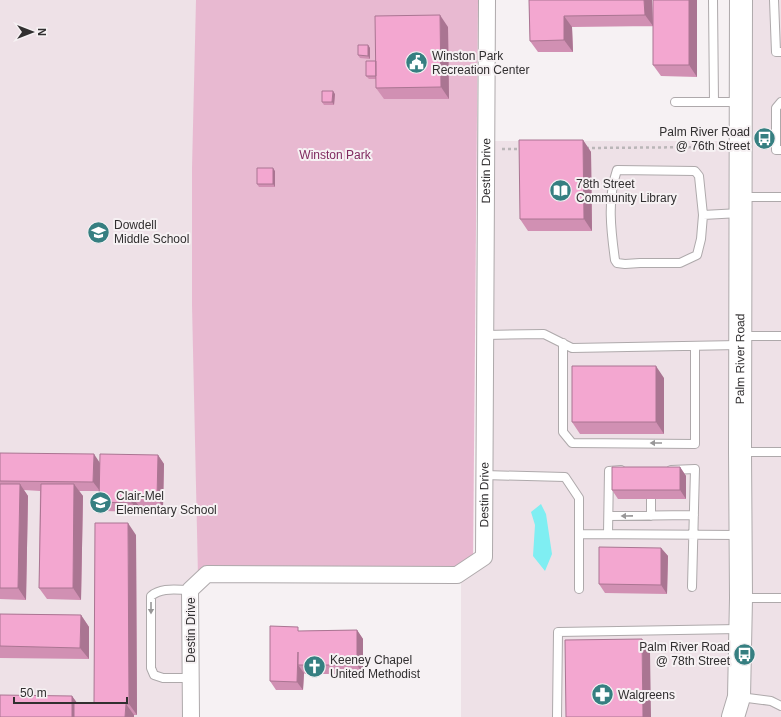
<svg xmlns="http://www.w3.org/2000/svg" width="781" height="717" font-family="Arial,sans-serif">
<rect width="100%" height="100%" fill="#f6f1f3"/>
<path fill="#eee1e7" d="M0,0H199L207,574L190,590L191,717H0Z
M746,0H781V717H739Z
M490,141H736L731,717H461V577L488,557Z"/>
<path fill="#e8b9d1" d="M196,0H478L473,566L198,576L192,305V168Z"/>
<path fill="#7feef2" d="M541,504L546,514L552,554L545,571L533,556L535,525L531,512Z"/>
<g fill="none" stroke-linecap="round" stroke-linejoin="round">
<defs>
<path id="lane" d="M713,0L714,102
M774,0L776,52H781
M675,102H740
M781,102L776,108V150H781
M741,197H781
M703,215L701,239L697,255L680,263H640L625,264L617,263L615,260C611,231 607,199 617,170L695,171L699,176L703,215L740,213
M485,335L544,334L572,348L739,345
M742,336H781
M563,343V432L572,443L695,444V346
M740,452H781
M671,470L695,469L692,587
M484,475L565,477L579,498V534L740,535
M651,499V516
M609,516L694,515
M608,534L609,471L621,470
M579,589V534
M190,590C176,590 162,587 151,596V668L154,675L163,678H191
M742,598H781
M740,697L771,701L781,706
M557,717L558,632L739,629"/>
<g id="street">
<path id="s1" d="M191,717L190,590L207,574L457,575L484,557L487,0"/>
</g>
<g id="secondary">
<path id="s2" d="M733,717L739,697L741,598L740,452L741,0"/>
</g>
</defs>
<use href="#lane" stroke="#aea9ab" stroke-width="10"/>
<use href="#street" stroke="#aea9ab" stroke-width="18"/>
<use href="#secondary" stroke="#aea9ab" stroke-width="24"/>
<path stroke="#bab6b8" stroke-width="2.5" stroke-dasharray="3 3" stroke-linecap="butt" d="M586,148L715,147
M502,149H521"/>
<use href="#lane" stroke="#fff" stroke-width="8"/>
<use href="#street" stroke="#fff" stroke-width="16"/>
<use href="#secondary" stroke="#fff" stroke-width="22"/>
</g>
<path fill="#d190b3" d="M529,0H652L653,26L572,27L573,52H538L530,41Z
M653,0H697V77L661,76L653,65Z
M448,27L449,99H384L376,88V79H369L366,76L376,61Z
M368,45L370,48V59L360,58L358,55Z
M335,94L334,105H324L322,102Z
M583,140L591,152L592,231H528L520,219Z
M275,171V187H259L257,184Z
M664,378V434H580L572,422Z
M0,453L100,463L158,455L164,464L163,507L139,506L138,512L105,511L99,502V491H79L83,496L81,600L47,599L39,588L40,491L24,490L28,496L26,600L0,599Z
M680,467L686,476V499H618L612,490Z
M136,535L137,715H134V717H0L72,696L77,703H94Z
M661,548L668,556L667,594L605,593L599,584Z
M0,614L81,615L89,627V659L0,658Z
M357,630L363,639V674H305L304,673L303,690H276L270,681L301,631Z"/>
<path fill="#aa7592" d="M644,0H652L653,26L645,15Z
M689,0H697V77L689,65Z
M440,15L448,27L449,99L441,87Z
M564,16L572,27L573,52L564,40Z
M368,45L370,48V59L368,56Z
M333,91L335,94L334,105L332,102Z
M583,140L591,152L592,231L584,219Z
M273,168L275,171V187L273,184Z
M656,366L664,378V434L656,422Z
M94,454L100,463V491L93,482Z
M158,455L164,464L163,507L157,498Z
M680,467L686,476V499L680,490Z
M20,484L28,496L26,600L18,588Z
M74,484L83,496L81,600L73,588Z
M132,497L139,506L138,512L132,503Z
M128,523L136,535L137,715L129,704Z
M661,548L668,556L667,594L661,585Z
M81,615L89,627V659L80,648Z
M357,630L363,639V674L357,665Z
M642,639L650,651L651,717H643Z
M298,652V665L304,673L303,690L297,682Z
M72,696L80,707V717H72Z
M126,704L134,715V717H125Z"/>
<path fill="#f3a7d0" stroke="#aa7592" d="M529,0H644L645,15L564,16V40L530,41Z
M653,0H689V65H653Z
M440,15L441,87L376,88L375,16Z
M358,45H368V56L358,55Z
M366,61H376V76H366Z
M322,91H333L332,102H322Z
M519,140H583L584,219H520Z
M257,168H273V184H257Z
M572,366H656V422H572Z
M0,453L94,454L93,482L0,481Z
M100,454L158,455L157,498L132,497V503L99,502Z
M612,467H680V490H612Z
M0,484H20L18,588H0Z
M41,484H74L73,588H39Z
M95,523H128L129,704H126L125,717H74V703H94Z
M599,547L661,548V585L599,584Z
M0,614L81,615L80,648L0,646Z
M270,626L298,627V631L357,630V665H298V652L297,682L270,681Z
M642,639L643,717H566L565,640Z
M0,695L72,696V717H0Z"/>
<defs><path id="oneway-solid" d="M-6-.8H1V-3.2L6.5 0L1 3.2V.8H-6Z"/></defs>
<g fill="#989798">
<use href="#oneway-solid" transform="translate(656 443) rotate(-180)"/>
<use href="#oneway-solid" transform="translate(627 516) rotate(179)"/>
<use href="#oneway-solid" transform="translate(151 608) rotate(90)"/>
</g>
<defs>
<symbol id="civic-disc" viewBox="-11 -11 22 22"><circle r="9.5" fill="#367f81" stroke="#f6f1f3"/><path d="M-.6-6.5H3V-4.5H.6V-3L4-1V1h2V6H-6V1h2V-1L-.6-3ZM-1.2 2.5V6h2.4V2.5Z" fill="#fff"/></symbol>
<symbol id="bus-disc" viewBox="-11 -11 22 22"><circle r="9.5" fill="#367f81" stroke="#f6f1f3"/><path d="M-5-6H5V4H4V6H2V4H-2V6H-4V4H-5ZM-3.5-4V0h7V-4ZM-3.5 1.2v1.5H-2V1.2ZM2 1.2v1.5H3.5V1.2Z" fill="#fff"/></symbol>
<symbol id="library-disc" viewBox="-11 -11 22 22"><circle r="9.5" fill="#367f81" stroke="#f6f1f3"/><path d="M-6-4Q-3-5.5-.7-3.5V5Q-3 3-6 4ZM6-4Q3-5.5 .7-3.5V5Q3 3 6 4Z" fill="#fff"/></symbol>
<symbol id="school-disc" viewBox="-11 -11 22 22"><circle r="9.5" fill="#367f81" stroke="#f6f1f3"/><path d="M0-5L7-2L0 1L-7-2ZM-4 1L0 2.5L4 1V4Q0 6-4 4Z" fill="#fff"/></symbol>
<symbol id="church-disc" viewBox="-11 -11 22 22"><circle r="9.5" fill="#367f81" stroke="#f6f1f3"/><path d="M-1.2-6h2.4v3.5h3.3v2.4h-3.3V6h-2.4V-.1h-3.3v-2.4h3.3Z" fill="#fff"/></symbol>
<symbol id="pharmacy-disc" viewBox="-11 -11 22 22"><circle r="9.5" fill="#367f81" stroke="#f6f1f3"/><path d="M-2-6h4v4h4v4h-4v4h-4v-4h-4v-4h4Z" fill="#fff"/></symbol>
</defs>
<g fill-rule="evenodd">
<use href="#civic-disc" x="404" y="50" width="25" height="25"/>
<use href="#bus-disc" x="752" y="126" width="25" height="25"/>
<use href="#library-disc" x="548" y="178" width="25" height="25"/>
<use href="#school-disc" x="86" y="220" width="25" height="25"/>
<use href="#school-disc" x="88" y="490" width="25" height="25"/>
<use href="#bus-disc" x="732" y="642" width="25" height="25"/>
<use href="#church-disc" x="302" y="654" width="25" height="25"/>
<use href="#pharmacy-disc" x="590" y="682" width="25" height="25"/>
</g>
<g text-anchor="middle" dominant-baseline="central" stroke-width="4" stroke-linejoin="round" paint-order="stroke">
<g font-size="12" fill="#312f30" stroke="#f6f1f3" text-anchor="start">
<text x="432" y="56">Winston Park<tspan x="432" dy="14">Recreation Center</tspan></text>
<text x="750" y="132" text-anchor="end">Palm River Road<tspan x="750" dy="14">@ 76th Street</tspan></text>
<text x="576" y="184">78th Street<tspan x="576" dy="14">Community Library</tspan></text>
<text x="114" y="225">Dowdell<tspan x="114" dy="14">Middle School</tspan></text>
<text x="116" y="496">Clair-Mel<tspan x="116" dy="14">Elementary School</tspan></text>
<text x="730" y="647" text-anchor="end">Palm River Road<tspan x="730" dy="14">@ 78th Street</tspan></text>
<text x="330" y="660">Keeney Chapel<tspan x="330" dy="14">United Methodist</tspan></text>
<text x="618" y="695">Walgreens</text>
</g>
<g font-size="12" fill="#812b60" stroke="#f6f1f3">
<text x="335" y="155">Winston Park</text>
</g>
<g font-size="12" fill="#312f30" stroke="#f6f1f3">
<text stroke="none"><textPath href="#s1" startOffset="819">Destin Drive</textPath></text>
<text stroke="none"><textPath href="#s2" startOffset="359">Palm River Road</textPath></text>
<text stroke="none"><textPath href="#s1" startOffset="495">Destin Drive</textPath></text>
<text transform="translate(191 630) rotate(-90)">Destin Drive</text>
</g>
</g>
<g transform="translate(32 32) rotate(90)" stroke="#f6f1f3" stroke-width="3" paint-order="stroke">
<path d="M0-3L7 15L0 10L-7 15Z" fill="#312f30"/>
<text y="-6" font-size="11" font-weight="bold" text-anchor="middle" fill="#312f30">N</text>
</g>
<path d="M14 697v6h113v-6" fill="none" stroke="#312f30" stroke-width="2"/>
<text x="20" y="697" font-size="12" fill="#312f30" stroke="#f6f1f3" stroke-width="3" paint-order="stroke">50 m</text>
</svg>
